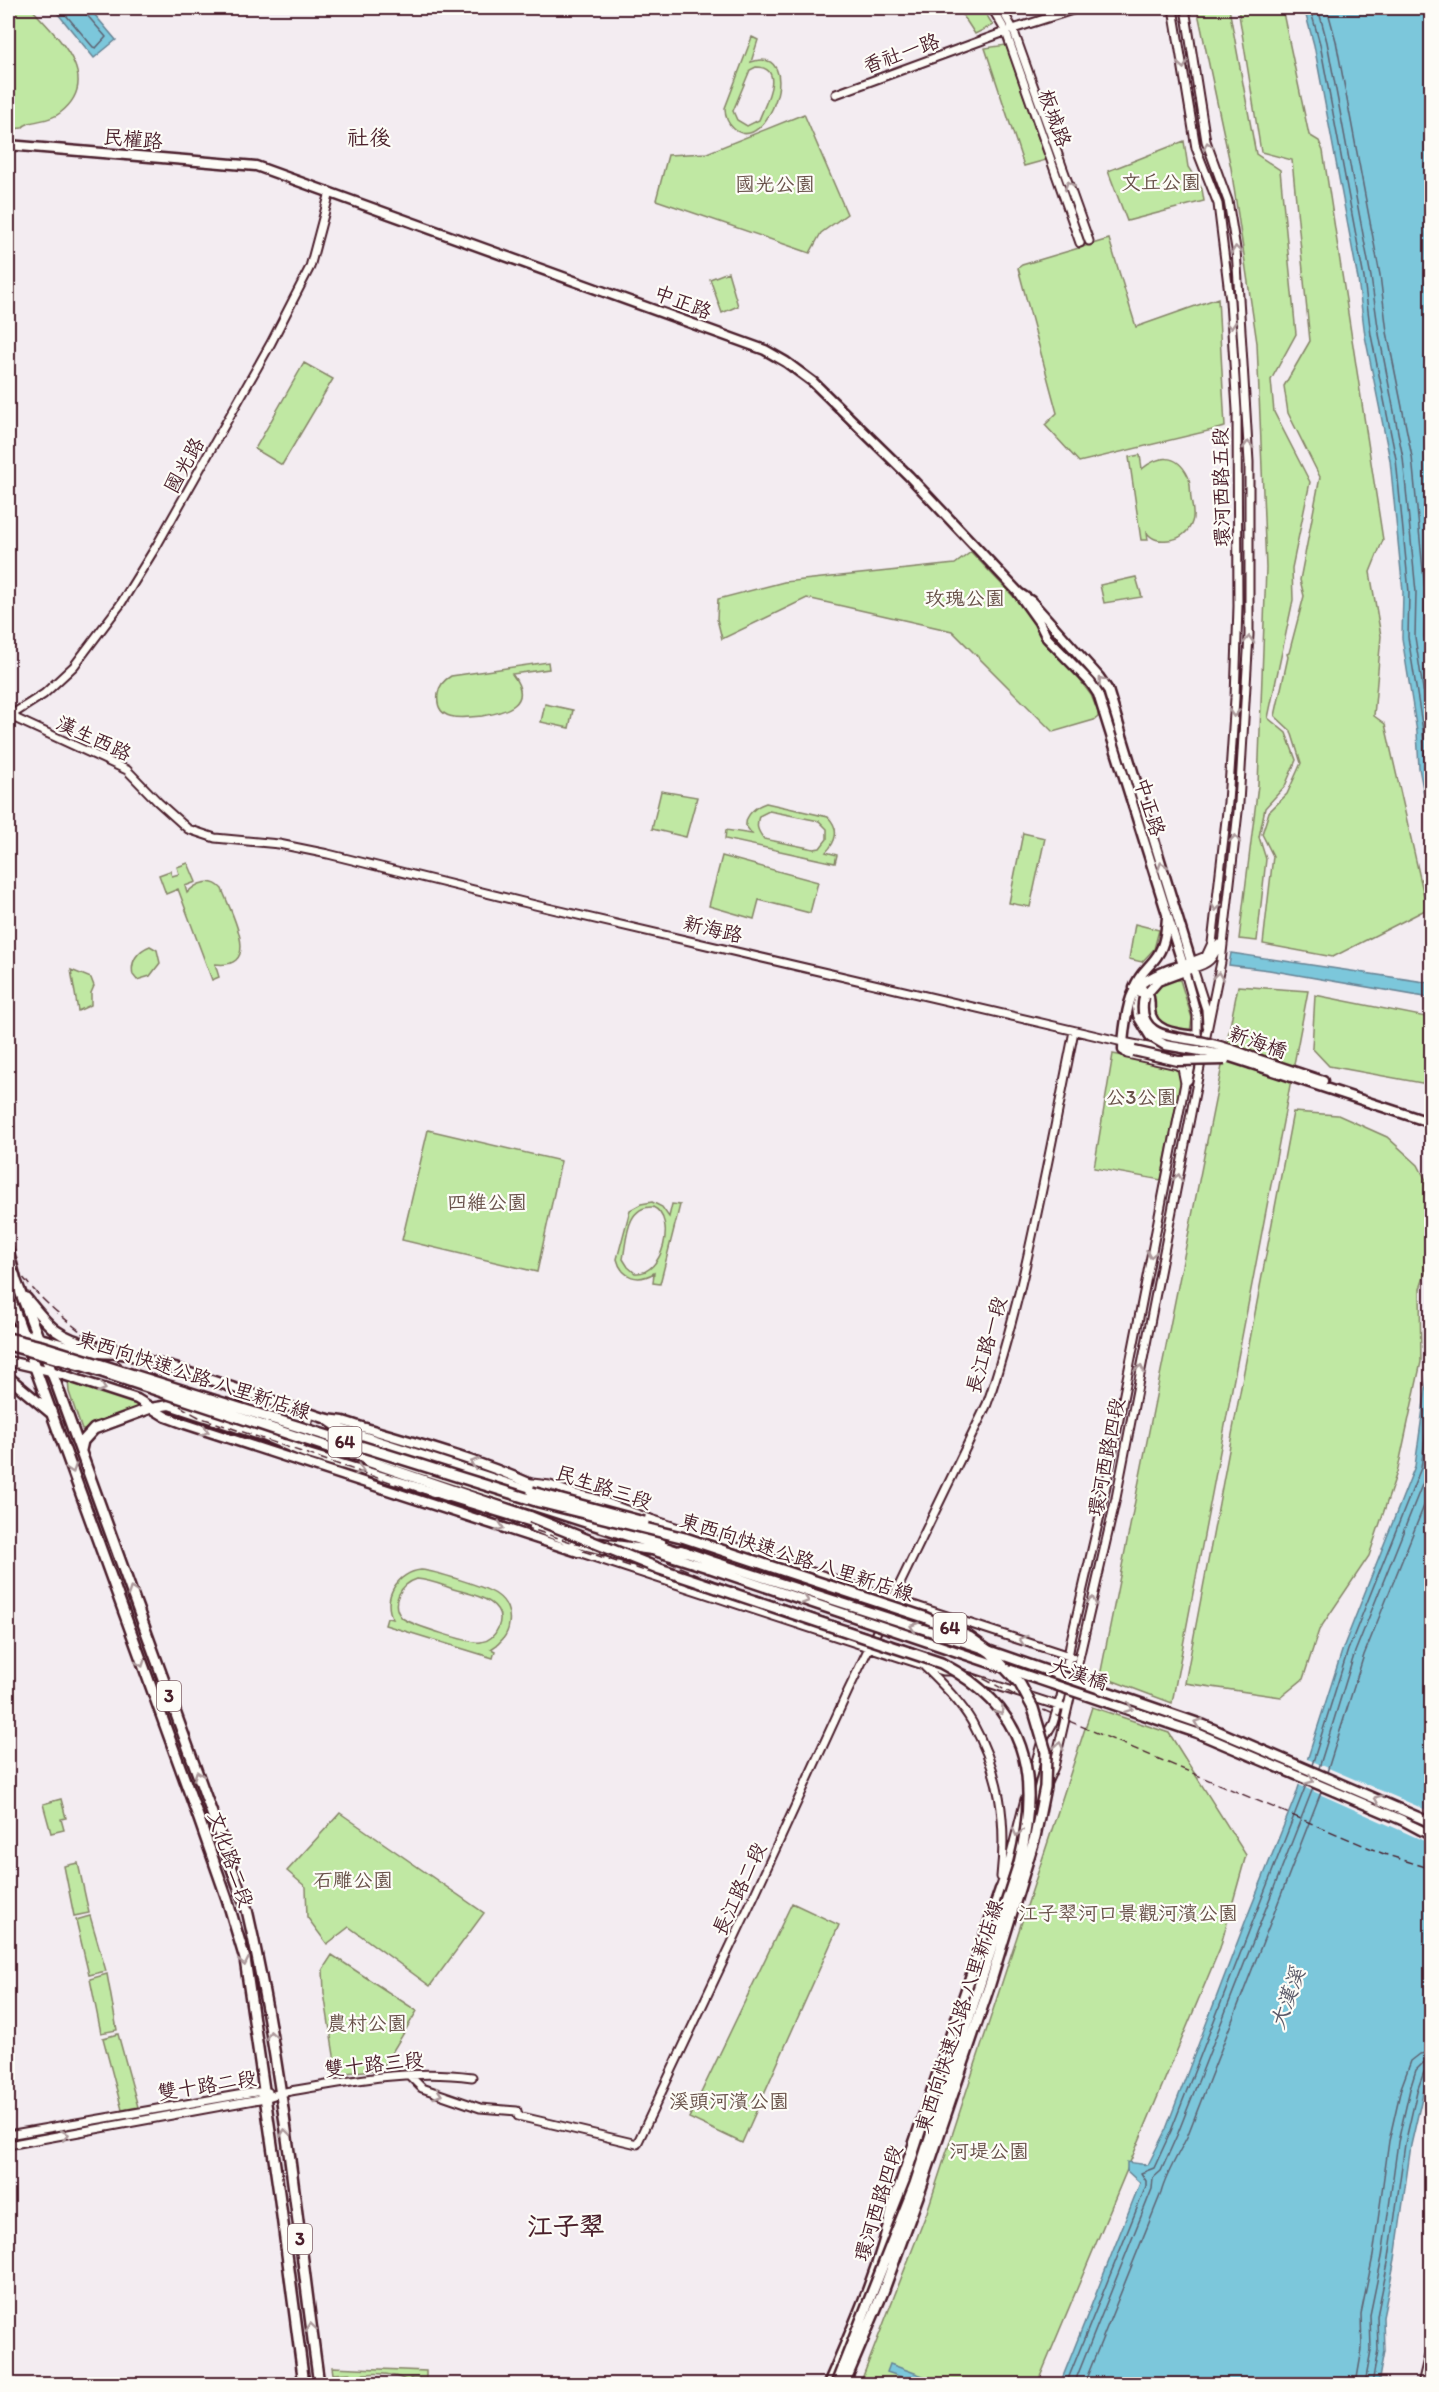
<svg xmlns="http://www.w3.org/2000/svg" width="1439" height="2392" font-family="Itim,'LXGW WenKai TC',sans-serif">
<rect width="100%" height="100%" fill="#f3ecf1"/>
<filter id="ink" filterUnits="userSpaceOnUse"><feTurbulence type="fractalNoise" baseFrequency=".0167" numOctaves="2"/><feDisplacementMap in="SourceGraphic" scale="12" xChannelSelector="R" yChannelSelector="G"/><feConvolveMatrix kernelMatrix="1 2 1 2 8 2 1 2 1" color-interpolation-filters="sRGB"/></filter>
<g filter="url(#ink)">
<path fill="#c0e8a3" stroke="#858467" stroke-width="1.5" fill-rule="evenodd" d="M8,8H31C55,35 105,78 60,113C48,123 29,119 22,128L12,129L8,124Z
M958,8H982L993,25L975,34Z
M1197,8H1229L1256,154L1280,170L1296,334L1271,380L1274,412L1310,482L1292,568L1293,600L1268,718L1286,733L1296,760L1285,786L1265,808L1259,837L1266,859L1257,941L1239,939L1258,785L1266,568L1257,343L1231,168Z
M1238,8H1282L1309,135L1319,141L1323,151L1383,540L1370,572L1381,636L1374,716L1385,724L1427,909L1333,957L1263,944L1273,856L1262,834L1269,812L1287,794L1301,763L1291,731L1275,716L1288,657L1287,654L1289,653L1304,596L1300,580L1320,477L1288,413L1284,386L1310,341L1292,160L1261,152Z
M752,37L758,40L751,62C806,44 768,157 734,129C728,124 725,116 725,108ZM756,67C786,67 765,104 759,120L747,126L737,120L733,111L750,70Z
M1006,45L1046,160L1024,166L985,48Z
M804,114L847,214L821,233L810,253L656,200L668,155L707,153Z
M1184,141L1188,167L1202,189L1204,201L1127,221L1108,171Z
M1109,239L1136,327L1218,298L1225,427L1079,462L1045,425L1057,413L1018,268L1022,265Z
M728,272L738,306L722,313L710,279Z
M304,363L333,379L282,465L255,449Z
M1140,455L1142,469C1159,455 1177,453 1188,476C1191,482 1190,492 1191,499C1192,505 1195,515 1192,522C1189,532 1179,540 1168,540C1159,541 1153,540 1147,533L1148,540H1141L1129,457Z
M971,552L1032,616L1044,643L1079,679L1091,695L1098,712V717L1094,720L1053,732L952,631L807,598L722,639L717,619L718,599L784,582L955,564Z
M1136,577L1142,597L1104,603L1100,585Z
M548,662L549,669L512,674C535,704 506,712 482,716C464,718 434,723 438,694C439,685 444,680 451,676Z
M545,704L573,710L569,728L541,722Z
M661,791L697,797L686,837L652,829Z
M766,803L828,817C840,829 836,842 826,852L837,855L835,863L725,839L726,830L752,834L746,826C745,815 756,806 766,803ZM769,811L819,821L827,829V839L820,848L814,849L764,839C757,830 756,826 759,816Z
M1023,833L1045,838L1030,907L1009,903Z
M722,856L818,882L810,913L759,900L754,919L709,906Z
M188,863L196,882L185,886L187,893C196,883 211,877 222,889C230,911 264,970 215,964L219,977L212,980L178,889L166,894L159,875L170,871L172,876L179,874L177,867Z
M1135,924L1159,930L1154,949L1142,962L1129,959Z
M150,946L157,950L160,963L150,976L137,980L133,975C130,962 137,951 150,946Z
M71,970L91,978L94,986L91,993V1005L78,1011Z
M1180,980L1192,1018L1190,1032L1171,1030L1156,1021C1149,999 1151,979 1180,980Z
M1238,986L1308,991L1172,1703L1100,1676Z
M1315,995L1431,1018V1078L1427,1084L1329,1066L1312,1048Z
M1113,1054L1171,1065L1180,1072L1181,1079L1161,1180L1094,1168Z
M1293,1112L1338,1115L1387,1137L1418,1165L1431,1190L1432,1252L1420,1289L1421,1362L1398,1469L1369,1556L1319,1630L1303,1679L1281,1697L1185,1683Z
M428,1130L561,1161L537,1272L402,1240Z
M652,1202L662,1207L669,1217L672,1204L680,1205L660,1284L653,1283L654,1273C639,1282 622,1279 617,1259L630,1210L641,1204ZM653,1207C677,1218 663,1276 635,1273L628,1267L623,1259C627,1239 626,1206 653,1207Z
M68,1380L137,1399L151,1408L94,1429L82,1430L69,1392Z
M421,1570C434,1571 487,1587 497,1595C506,1601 511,1613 509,1624C508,1635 500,1644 491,1649L495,1651L493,1658L385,1625L387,1618L393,1619C381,1598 398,1572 421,1570ZM417,1579C431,1580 444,1586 457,1590C475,1595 509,1602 498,1628C495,1635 489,1641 481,1642C470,1644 413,1625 402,1618C389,1603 401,1584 417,1579Z
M1092,1707L1169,1733L1246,1855L1220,1948L1037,2384H860L927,2212Z
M61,1799L66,1818L61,1819L64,1830L51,1833L43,1804Z
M340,1813L484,1913L430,1986L349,1927L327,1944L307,1917L306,1887L287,1871Z
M78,1863L89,1913L74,1916L64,1866Z
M792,1903L839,1925L742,2143L689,2118Z
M90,1916L106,1971L89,1975L76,1920Z
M332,1955L417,2011L382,2069L337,2074L324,1993L323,1969Z
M107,1974L117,2030L101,2033L90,1979Z
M118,2034L138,2107L122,2110L103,2038Z
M332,2367L426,2371V2379L410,2378L414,2384H410C400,2371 352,2369 343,2384H339L349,2373L333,2374Z"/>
<path fill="#7bc7db" stroke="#678495" stroke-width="1.5" d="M55,8H89L116,40L94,58L54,9Z
M1304,8H1431V830L1419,768L1417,732L1402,638L1403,592L1390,460L1365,336L1358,279L1314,45Z
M1231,953L1431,983V998L1269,970L1229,965Z
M1431,1351L1432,2067L1423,2093L1411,2145L1395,2259L1383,2317L1384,2351L1378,2384H1060L1140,2183L1127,2171V2162L1148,2165L1166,2129L1247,1917L1296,1795L1343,1648L1415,1466Z
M890,2364L945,2384H946H922L887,2372Z"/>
<path fill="#f3ecf1" d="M1305,1758L1431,1812V1844L1297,1784Z"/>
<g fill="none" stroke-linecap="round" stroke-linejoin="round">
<path stroke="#5e6271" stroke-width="1.5" d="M60,8L93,47L96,48L106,37L86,14L85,8
M1310,8L1320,44L1364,278L1371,335L1396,459L1409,592L1408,637L1423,731L1425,767L1432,794
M1318,8L1327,42L1371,277L1379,334L1403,458L1416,592L1415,637L1432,748
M1327,8L1336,41L1380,275L1387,332L1412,457L1425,591L1424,636L1432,680
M1312,1765L1348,1650L1421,1468L1432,1388
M1319,1768L1355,1652L1428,1470L1432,1444
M1327,1772L1364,1655L1432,1486
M1066,2384L1146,2186V2181L1141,2173L1154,2168L1171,2131L1306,1785
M1074,2384L1152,2189L1153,2178L1161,2171L1178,2133L1313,1788
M1084,2384L1161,2193C1166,2174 1178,2155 1187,2137L1321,1792
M1356,2384L1362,2349L1361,2314L1373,2256L1389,2141L1401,2088L1411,2061L1420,2054L1432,2052
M1365,2384L1371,2350L1370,2315L1382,2257L1398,2142L1410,2089L1416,2070L1423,2063L1432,2061
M1372,2384L1378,2350L1377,2316L1389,2258L1405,2144L1417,2091L1424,2072L1432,2068"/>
<defs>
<path id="tertiary" d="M992,8L1006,32L1080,243
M1001,8L1013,29L1089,241
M1185,8L1206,141L1228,201L1236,249L1249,462V635L1239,803L1221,962L1204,1046
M836,94L1013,29L1079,8
M8,715L127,770L158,802L188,829L215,838L279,844L328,854L535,905L1123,1042L1178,1053L1197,1054
M8,717L44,694L74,666L120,605L157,545L271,343L310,267L330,192
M1207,1025L1206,1009L1193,968C1209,964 1213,959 1219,944
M1123,1050L1127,1054L1177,1065L1182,1068L1185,1083
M532,1483L550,1485L575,1494L594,1498L651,1519L1072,1657
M578,1552L917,1663L943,1671H951
M640,1572L654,1571L661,1574
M924,1666C941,1683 960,1701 972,1722C1000,1773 1007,1820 1001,1877
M967,1676L1062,1707
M1046,1785L1054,1767L1116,1498L1202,1057
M1029,1786L1041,1744L1053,1723L1061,1697L1071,1640L1101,1511L1185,1083L1188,1080L1197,1036V1015L1183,965L1206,956L1212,943L1228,802L1235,698L1238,606L1237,410L1230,301L1218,204L1196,148L1173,8
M1029,1829L1043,1769
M1000,1889L1009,1862L1025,1799
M409,2075L422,2088L480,2108L517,2111L518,2116L637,2144L754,1896L848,1691L987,1404C1001,1365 1011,1325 1021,1285C1041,1201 1057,1116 1074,1031
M8,2135L255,2092H268
M8,2145L265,2098L280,2093C343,2082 408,2068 472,2077
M1422,2384L1432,2343"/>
<path id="secondary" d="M8,145L256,166L765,350L786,362L813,382L909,476L1019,593L1031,601L1099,677L1108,690L1193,968L1158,981L1144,997
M1019,594L1039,622L1047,638L1090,682L1098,694L1183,965C1168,969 1141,979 1133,993C1127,1004 1123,1036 1123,1050L1134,1051
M1134,988C1140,972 1149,968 1157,956C1165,945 1166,930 1167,917
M1147,992C1151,1000 1149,1002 1150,1010C1151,1033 1181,1034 1197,1036
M1138,1015L1137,1007L1142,989
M1254,1058L1323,1081
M1252,1064L1432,1123
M8,1329L93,1353L124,1354L175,1368L327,1419L343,1421C413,1443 488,1461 554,1495
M8,1361L51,1371L137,1399L166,1417L185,1424L578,1552
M151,1408L169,1405L266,1437L305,1453L542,1525
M289,1441L300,1444L303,1441L309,1413
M614,1524L661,1542
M534,1527L572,1542L604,1550
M600,1543L652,1550L709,1568
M681,1550L712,1561
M1402,1820L1432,1836
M828,2384C853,2326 880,2267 893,2204L1000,1889"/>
<path id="primary" d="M8,1250L16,1281L57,1386L247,1910C283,2066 297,2226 319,2384
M8,1293L199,1819L227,1899L245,1959L279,2193L304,2384
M26,1298C49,1326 55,1337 93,1346C104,1349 115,1347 124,1354
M8,1377L50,1412
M81,1450L83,1441L94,1429L151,1408"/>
<path id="trunk" d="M327,1419L343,1430L532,1492
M340,1451L375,1459
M371,1453L676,1551L686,1552
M367,1461L531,1517
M887,2230L899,2206L993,1930"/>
</defs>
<use href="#tertiary" stroke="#4a1f2b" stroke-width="11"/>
<use href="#secondary" stroke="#4a1f2b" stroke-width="13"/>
<use href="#primary" stroke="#4a1f2b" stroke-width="14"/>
<use href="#trunk" stroke="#4a1f2b" stroke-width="14"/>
<use href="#tertiary" stroke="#fdfcf7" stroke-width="7"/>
<use href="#secondary" stroke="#fdfcf7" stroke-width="8"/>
<use href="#primary" stroke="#fdfcf7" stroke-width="9"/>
<use href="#trunk" stroke="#fdfcf7" stroke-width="9"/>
<path stroke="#4a1f2b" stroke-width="1.5" stroke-dasharray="9 4.5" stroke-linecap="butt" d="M8,1256C32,1296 69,1322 105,1351C138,1376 162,1397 199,1417L463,1507L571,1542L656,1557L701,1576L924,1651L971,1672L1043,1710L1384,1854L1432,1869
M583,1551L929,1663L962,1676"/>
<defs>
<path id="secondary-bridge" d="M1144,997C1135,1040 1177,1036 1204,1042C1221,1046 1238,1051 1254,1058
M1139,1018L1150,1036L1165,1045L1224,1055L1252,1064
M1134,1051L1178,1061L1225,1060
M712,1561L976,1646L1204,1725L1432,1823
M709,1568L1197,1733L1402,1820"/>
<path id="trunk-bridge" d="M8,1338L41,1346L539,1502L685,1538L924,1617L969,1637L990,1652L1020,1684L1033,1708L1046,1752L1045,1787L1035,1837L990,1984L921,2188L883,2292L844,2384
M8,1345L87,1367L340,1451
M532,1492L644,1522
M531,1517L660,1569L941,1663C1027,1708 1041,1774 1019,1863L915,2184L836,2384"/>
</defs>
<use href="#secondary-bridge" stroke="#4a1f2b" stroke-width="13" stroke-linecap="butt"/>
<use href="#trunk-bridge" stroke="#4a1f2b" stroke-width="14" stroke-linecap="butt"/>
<use href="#secondary-bridge" stroke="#fdfcf7" stroke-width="8"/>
<use href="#trunk-bridge" stroke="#fdfcf7" stroke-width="9"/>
</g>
<defs><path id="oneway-chevron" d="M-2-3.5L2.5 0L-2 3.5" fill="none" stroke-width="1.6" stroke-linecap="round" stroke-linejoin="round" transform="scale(1.5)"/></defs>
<g stroke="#ac999b">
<use href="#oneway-chevron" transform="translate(1183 65) rotate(81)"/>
<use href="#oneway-chevron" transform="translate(1208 146) rotate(-105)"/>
<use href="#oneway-chevron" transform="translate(1069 185) rotate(-109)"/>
<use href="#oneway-chevron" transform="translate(1236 250) rotate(-96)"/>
<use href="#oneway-chevron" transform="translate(1231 325) rotate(86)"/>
<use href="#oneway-chevron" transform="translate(1248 445) rotate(-92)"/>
<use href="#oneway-chevron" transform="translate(1249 640) rotate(-88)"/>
<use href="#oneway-chevron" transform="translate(1102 681) rotate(-126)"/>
<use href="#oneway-chevron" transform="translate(1234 713) rotate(94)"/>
<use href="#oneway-chevron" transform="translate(1235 839) rotate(-84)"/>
<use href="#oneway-chevron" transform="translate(1162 866) rotate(-109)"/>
<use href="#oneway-chevron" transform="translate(1216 907) rotate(97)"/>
<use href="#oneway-chevron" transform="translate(1218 976) rotate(-81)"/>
<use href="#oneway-chevron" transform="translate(1178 1178) rotate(-79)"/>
<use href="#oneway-chevron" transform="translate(1151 1254) rotate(101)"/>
<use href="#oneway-chevron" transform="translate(1140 1369) rotate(-79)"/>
<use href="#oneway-chevron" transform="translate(102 1388) rotate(18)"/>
<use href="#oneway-chevron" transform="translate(205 1431) rotate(18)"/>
<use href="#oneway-chevron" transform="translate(474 1463) rotate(-162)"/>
<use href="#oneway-chevron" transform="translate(72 1469) rotate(71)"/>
<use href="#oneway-chevron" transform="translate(360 1470) rotate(17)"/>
<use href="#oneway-chevron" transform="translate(500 1527) rotate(18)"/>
<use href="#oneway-chevron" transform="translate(132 1591) rotate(-109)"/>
<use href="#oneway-chevron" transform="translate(805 1600) rotate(18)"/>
<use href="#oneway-chevron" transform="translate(1092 1601) rotate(-77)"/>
<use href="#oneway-chevron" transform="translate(914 1627) rotate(-162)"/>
<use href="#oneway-chevron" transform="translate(1023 1640) rotate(-162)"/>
<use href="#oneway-chevron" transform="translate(141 1663) rotate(70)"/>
<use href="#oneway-chevron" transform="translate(1129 1708) rotate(20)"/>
<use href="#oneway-chevron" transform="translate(1000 1711) rotate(53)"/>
<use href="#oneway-chevron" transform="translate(1198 1723) rotate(-160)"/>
<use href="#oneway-chevron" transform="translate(1059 1746) rotate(-77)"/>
<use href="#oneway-chevron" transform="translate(198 1775) rotate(-110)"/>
<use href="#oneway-chevron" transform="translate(1310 1780) rotate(24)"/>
<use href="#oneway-chevron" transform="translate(1378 1799) rotate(-156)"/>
<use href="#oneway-chevron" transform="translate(1017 1832) rotate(104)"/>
<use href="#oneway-chevron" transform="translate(244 1962) rotate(79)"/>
<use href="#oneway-chevron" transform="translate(271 2035) rotate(-99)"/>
<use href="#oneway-chevron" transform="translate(438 2094) rotate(18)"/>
<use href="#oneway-chevron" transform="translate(285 2133) rotate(-98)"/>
<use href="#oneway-chevron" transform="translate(65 2135) rotate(-10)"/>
<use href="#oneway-chevron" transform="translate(311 2327) rotate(-98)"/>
</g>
</g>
<g text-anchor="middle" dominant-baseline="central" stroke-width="4.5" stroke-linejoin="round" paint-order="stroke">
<g fill="#fdfcf7" stroke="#806168" stroke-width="1.5">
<rect x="328.5" y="1427" width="33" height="30" rx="4.5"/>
<rect x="933.5" y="1613" width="33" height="30" rx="4.5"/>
<rect x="157" y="1681" width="24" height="30" rx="4.5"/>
<rect x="288" y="2224" width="24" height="30" rx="4.5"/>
</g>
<g font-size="18" font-weight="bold" fill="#4a1f2b">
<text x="345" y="1442">64</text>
<text x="950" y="1628">64</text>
<text x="169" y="1696">3</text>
<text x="300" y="2239">3</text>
</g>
<g font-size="20" fill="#4a1f2b" stroke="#fdfcf7">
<text transform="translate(901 53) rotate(-20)">香社一路</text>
<text transform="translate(1055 118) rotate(70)">板城路</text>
<text transform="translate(133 139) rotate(5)">民權路</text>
<text transform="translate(683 302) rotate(21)">中正路</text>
<text transform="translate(184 465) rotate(-61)">國光路</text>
<text transform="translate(1221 487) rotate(-91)">環河西路五段</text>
<text transform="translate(94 738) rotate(25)">漢生西路</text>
<text transform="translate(1150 807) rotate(73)">中正路</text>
<text transform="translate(713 929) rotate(13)">新海路</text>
<text transform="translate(1258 1042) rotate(19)">新海橋</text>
<text transform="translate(986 1345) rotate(-74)">長江路一段</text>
<text transform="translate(194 1375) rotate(18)">東西向快速公路 八里新店線</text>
<text transform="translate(1106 1457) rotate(-79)">環河西路四段</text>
<text transform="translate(604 1487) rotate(18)">民生路三段</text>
<text transform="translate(797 1557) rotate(18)">東西向快速公路 八里新店線</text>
<text transform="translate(1079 1674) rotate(18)">大漢橋</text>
<text transform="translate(231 1859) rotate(71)">文化路二段</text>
<text transform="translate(739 1889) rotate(-65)">長江路二段</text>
<text transform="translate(959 2016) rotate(-72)">東西向快速公路 八里新店線</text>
<text transform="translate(374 2064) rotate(-6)">雙十路三段</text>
<text transform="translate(207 2085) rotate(-9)">雙十路二段</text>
<text transform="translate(878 2203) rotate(-73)">環河西路四段</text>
</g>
<g font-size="20" fill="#685149" stroke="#fdfcf7">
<text x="1161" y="182">文丘公園</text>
<text x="775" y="184">國光公園</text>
<text x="965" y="598">玫瑰公園</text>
<text x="1141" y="1097">公3公園</text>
<text x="487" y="1202">四維公園</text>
<text x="353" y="1880">石雕公園</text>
<text x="1128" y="1913">江子翠河口景觀河濱公園</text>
<text x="367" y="2023">農村公園</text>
<text x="729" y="2101">溪頭河濱公園</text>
<text x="989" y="2151">河堤公園</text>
</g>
<g font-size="21" font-style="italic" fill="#5b5a69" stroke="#fdfcf7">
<text transform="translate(1287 1998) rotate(-70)">大漢溪</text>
</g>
<g font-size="22" fill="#4a1f2b" stroke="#fdfcf7">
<text x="369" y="137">社後</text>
</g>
<g font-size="26" font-weight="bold" fill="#4a1f2b" stroke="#fdfcf7">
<text x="566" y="2226">江子翠</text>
</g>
</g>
<rect width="1439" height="2392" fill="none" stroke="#fdfcf7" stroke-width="30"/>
<rect x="15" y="15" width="1409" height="2362" fill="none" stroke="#4a1f2b" stroke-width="2" filter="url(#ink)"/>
</svg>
